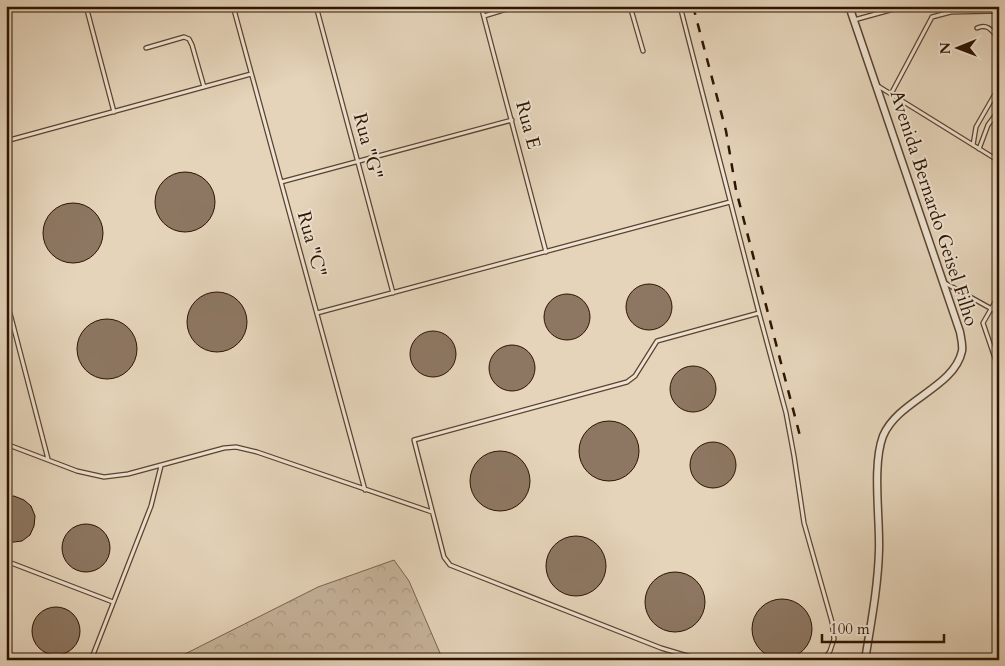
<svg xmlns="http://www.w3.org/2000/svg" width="1005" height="666" font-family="Cardo,serif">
<defs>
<pattern id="forest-crowns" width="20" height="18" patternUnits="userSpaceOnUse" patternTransform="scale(1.25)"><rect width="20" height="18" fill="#c6b39b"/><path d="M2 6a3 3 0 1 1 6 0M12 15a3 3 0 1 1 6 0" fill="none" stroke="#aa9984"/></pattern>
</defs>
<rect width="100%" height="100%" fill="#e5d4ba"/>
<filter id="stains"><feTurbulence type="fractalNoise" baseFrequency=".004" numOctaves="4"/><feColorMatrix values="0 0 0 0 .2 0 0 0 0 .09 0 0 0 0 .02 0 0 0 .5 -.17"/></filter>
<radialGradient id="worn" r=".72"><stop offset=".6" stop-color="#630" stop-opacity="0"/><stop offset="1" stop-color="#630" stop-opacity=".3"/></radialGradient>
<path fill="url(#forest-crowns)" stroke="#7a634e" d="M394,560L409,581L443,660H173L318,587Z"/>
<path fill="#8d7762" stroke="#2d1302" d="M155 202a30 30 0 1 1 60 0a30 30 0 1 1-60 0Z
M43 233a30 30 0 1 1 60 0a30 30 0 1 1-60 0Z
M626 307a23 23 0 1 1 46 0a23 23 0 1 1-46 0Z
M187 322a30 30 0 1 1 60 0a30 30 0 1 1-60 0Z
M544 317a23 23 0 1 1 46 0a23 23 0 1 1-46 0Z
M77 349a30 30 0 1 1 60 0a30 30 0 1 1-60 0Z
M410 354a23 23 0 1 1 46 0a23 23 0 1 1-46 0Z
M489 368a23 23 0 1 1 46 0a23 23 0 1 1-46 0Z
M670 389a23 23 0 1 1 46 0a23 23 0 1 1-46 0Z
M579 451a30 30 0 1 1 60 0a30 30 0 1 1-60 0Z
M690 465a23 23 0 1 1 46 0a23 23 0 1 1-46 0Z
M470 481a30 30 0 1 1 60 0a30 30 0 1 1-60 0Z
M14,496L24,500L31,506L35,516L34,526L30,535L22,541L6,543V497Z
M62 548a24 24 0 1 1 48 0a24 24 0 1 1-48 0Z
M546 566a30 30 0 1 1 60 0a30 30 0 1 1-60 0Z
M645 602a30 30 0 1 1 60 0a30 30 0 1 1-60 0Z
M752 629a30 30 0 1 1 60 0a30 30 0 1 1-60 0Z
M32 631a24 24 0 1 1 48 0a24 24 0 1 1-48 0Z"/>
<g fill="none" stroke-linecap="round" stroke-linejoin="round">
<defs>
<path id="service" d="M86,6L114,112
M233,6L365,490
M316,6L393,293
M481,6L546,252
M630,6L643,51
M680,6L759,313L786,413L794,456L804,523L832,622L834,639L830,651L824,660
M233,8L240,6
M484,16L517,6
M854,20L905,6
M977,28C988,23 992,31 999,39
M146,48L184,37L189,39L192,45L204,87
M878,86L999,161
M891,94L932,17L951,12L999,11
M6,141L251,74
M973,145L976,127L999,87
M979,149L988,125L999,110
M281,182L512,120
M945,283L999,313
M999,295L983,323L999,370
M6,298L48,459
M317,313L730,202
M6,444L77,471L104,477L128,474L224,448L236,447L257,452L432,512
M6,561L113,602
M6,657L13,660
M91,660L151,506L161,466
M701,660L661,648L450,565L444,557L414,440L627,382L635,376L657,341L759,313"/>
<path id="minor" d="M849,6L960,332C961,338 963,345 962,351C954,388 898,400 883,436C872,465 880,518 879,550C878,587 871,623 865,660"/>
</defs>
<use href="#service" stroke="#5b4330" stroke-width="5.5"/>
<use href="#minor" stroke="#5b4330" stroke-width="9"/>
<use href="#service" stroke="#eee3d2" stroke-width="3"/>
<use href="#minor" stroke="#eee3d2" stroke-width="6"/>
<path stroke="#2d1302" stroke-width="2.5" stroke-dasharray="9 9" stroke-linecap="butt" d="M693,6L726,131L736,190L800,436"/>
</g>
<g text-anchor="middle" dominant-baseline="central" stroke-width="4" stroke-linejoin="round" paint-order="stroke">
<g font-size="19" fill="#2d1302" stroke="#eee3d2">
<text transform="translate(528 125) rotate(75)">Rua E</text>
<text transform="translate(368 146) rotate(75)">Rua "G"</text>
<text transform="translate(934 208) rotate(72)">Avenida Bernardo Geisel Filho</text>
<text transform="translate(312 244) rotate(75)">Rua "C"</text>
</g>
</g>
<rect width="1005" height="666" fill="none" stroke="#e5d4ba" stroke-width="25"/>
<rect x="8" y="8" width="990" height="651" fill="none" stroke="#2d1302" stroke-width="2.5"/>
<rect x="12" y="12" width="980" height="641" fill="none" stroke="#2d1302"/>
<g transform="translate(958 48) rotate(269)" stroke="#eee3d2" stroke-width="4" paint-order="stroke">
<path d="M0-4L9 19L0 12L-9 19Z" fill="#2d1302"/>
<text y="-8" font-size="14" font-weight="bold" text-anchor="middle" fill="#2d1302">N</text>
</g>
<path d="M822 634v8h122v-8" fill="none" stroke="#2d1302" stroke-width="2.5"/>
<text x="830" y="634" font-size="15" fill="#2d1302" stroke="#eee3d2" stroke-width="4" paint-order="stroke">100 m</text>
<rect width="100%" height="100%" filter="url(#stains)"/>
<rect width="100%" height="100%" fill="url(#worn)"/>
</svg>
